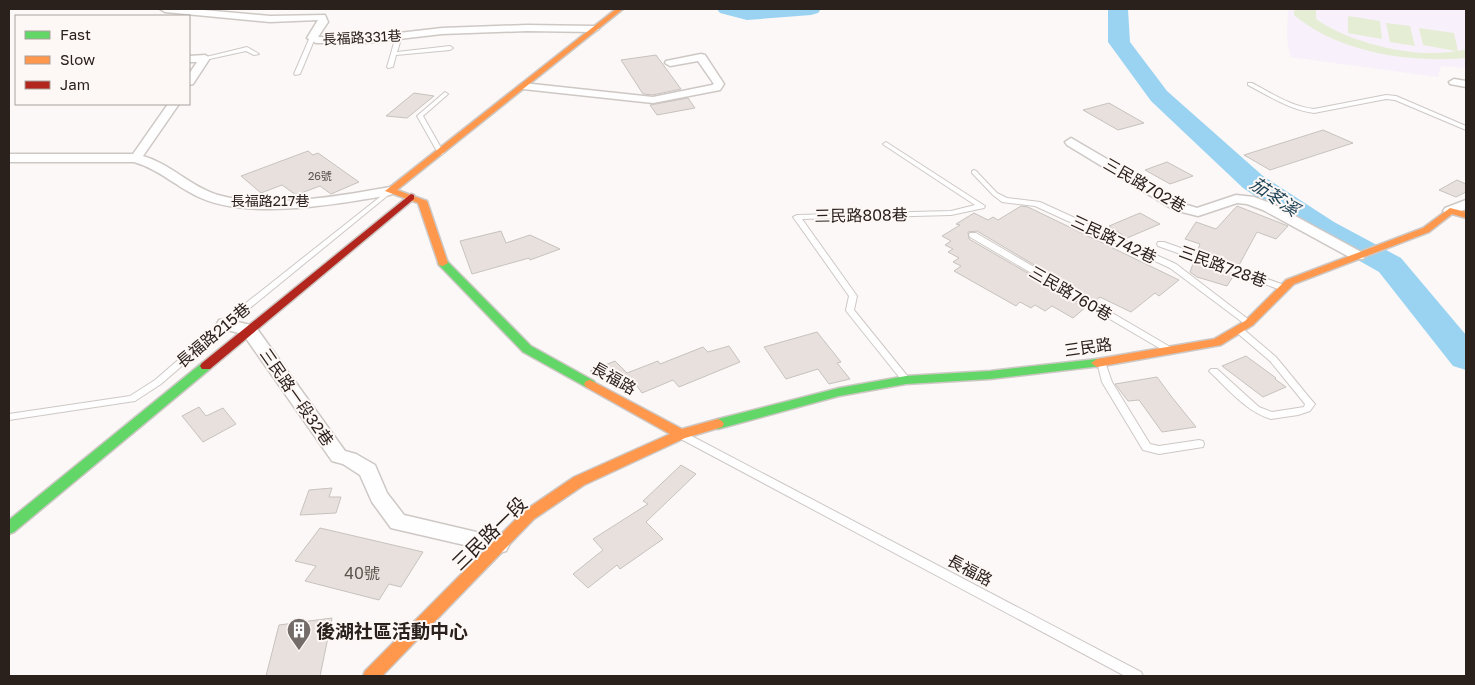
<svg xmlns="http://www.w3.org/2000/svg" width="1475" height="685" font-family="'Golos Text','Noto Sans TC',sans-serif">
<rect width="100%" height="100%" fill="#fbf8f7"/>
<path fill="#f8f0fb" d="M1288,9H1466V68L1441,66L1438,77L1290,57L1287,38Z"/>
<path fill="#e5eed4" d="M1294,9H1316V19C1350,43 1414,59 1456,51L1423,45L1419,28L1454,33L1458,51L1466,49V58C1410,63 1339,53 1294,15Z
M1348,16L1380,21L1382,39L1348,33Z
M1386,23L1410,26L1415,46L1390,42Z"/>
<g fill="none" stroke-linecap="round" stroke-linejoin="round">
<path fill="#9ad3f2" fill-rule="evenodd" d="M717,9H821L818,13L811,15L747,20L720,13Z
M1108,9H1128L1130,42L1167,91L1263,176L1334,222L1401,258L1466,335V370L1453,366L1379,272L1312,234L1243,188L1151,101L1108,42Z"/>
</g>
<path fill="#e7e0dc" stroke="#c8c2bf" d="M656,55L681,89L653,95L643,94L621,60Z
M414,93L434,96L407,118L386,116Z
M688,98L695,108L657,115L650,105Z
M1109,103L1144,123L1118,130L1083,110Z
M1323,130L1353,143L1270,170L1244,155Z
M308,151L313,155L318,153L359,182L331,194L320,186L296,195L282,185L261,193L241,176Z
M1167,162L1193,176L1170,184L1145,170Z
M1457,180L1466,184V192L1456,197L1439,190Z
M1021,206L1028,207L1179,280L1159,296L1155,293L1131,312L1100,297L1095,301L977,231L968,232L969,239L1086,307L1073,318L1052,306L1045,311L1035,305L1031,308L1020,302L1016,306L954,271L961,266L953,262L959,258L948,252L953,249L945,245L951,241L942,236L960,225L956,224L974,213L988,220L993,217L998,220Z
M1237,206L1288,226L1276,239L1257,232L1238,267L1197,252L1200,244L1185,239L1196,222L1216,229Z
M1140,213L1160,224L1127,238L1109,226Z
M501,231L506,243L530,235L560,249L530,260L529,258L472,274L460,241Z
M1194,261L1234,275L1227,286L1197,277L1190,272Z
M817,332L841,362L837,363L850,379L829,384L818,369L786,379L764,347Z
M729,346L740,362L679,387L673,380L642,393L635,383L622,388L590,371L615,361L627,373L658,361L660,364L703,347L708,352Z
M1246,356L1276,378L1275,379L1286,387L1263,397L1222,366Z
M1157,377L1171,396L1196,427L1162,432L1139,400L1128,401L1115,384Z
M199,407L206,416L223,408L236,424L203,442L182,416Z
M681,465L696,474L646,522L663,539L620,569L617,565L588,588L573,574L603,550L593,539L648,504L643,501Z
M332,488L329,497H341L336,513L300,515L309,490Z
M320,528L423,552L401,587L389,584L379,600L305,581L316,566L295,561Z
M332,618L320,676H266L279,625Z"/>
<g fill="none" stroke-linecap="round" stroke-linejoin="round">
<defs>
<path id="lane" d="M399,34L402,36L397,52L450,46L453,48L450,50L396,55L393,67L388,68L387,67L396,36Z
M310,37L315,38L300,74L295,75L294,74Z
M247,47L259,54L254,55L246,51L205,60L202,58Z
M1248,83H1252C1271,93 1292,107 1314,109L1386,95L1396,96L1466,126V130L1395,100L1386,99L1314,113C1290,110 1269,96 1248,85Z
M445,92L448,94L447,95L423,116L444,153L441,155L438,153L417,116Z
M886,142L985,206L984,208L951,215L802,219L857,296L854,310L909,378L911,380L906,383L903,382L847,312L846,310L849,296L793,217L797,215L951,211L975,205L884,145L883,144Z
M974,170L976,171L997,193L1007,198L1040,202L1176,264L1253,323L1249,326L1246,325L1170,268L1035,206L1002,202L993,195L972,173V171Z
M390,189L394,191L392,192L228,326L161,384L135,401L9,420V414L130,396L155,380L222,322Z
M970,233H976L1172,348L1173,350L1172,352H1166L970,237L969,235Z
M1158,242H1164L1287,286L1288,288L1287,290H1281L1158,246L1157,244Z
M1239,327L1242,328L1276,357L1313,402L1315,404L1310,411L1298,415L1271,419C1247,412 1229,390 1211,373L1209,371L1211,369H1217L1259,407L1272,412L1304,407L1305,404L1270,361L1236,332L1235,330L1236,328Z
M1101,359L1105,362L1112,382L1150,444L1159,446L1199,440L1203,441L1204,444L1203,447L1159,454L1143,450L1102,382L1097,362Z
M682,431L1141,672L1143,676H1125L679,438L677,435L679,432Z"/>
<path id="street" d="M160,9H192L270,16L325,15L328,22L318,37H364L442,28L527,25L594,26L599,29L594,32L527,31L442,34L364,43H316L307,38L318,20L270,22L165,12Z
M701,54L705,55L724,84L720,90L653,103L523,89L518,86L523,83L653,97L712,85L714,84L698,61L670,66L665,63L666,61Z
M205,55L210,58L193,84L189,85V74L197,62H189V56Z
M1454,79L1466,81V87L1450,84L1449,82Z
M168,104H179L143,156C171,164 191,187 218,195C266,209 341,196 390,187L397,191L390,195C338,204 251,220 201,198C178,188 159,169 134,162H9V154H133Z
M1071,138L1184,204L1197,208L1236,195L1254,197L1273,204L1363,253L1365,256L1363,259H1353L1263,210L1247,204L1237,203L1198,216L1174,210L1067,145L1065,142Z
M1466,200V209L1450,215L1443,211L1445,208Z
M225,319L255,326L345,451L356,454L375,465L387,493L404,515L506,539L509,545L506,551L499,553L391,528L372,502L360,475L343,464L332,461L243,334L219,328L217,324L219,320Z"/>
<path id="fast" d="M443,260L447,261L531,346L594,381L596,384L594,387H586L523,352L439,265L438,263L439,261Z
M1097,359L1103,363L1101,366L990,379L906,384L839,396L718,429L714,427L712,424L714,421L718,419L839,388L906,376L990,371Z
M206,362L210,363L212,366L210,369L14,532L9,534V520L202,363Z"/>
<path id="slow" d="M616,9H623L397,190L427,201L448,263L443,266L439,265L418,203L385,191Z
M1450,208L1466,212V218L1452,214L1429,232L1294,284L1253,325L1221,345L1097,367L1091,363L1097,359L1214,339L1245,321L1286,280L1423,228Z
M590,380L682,429L718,419L722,421L724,424L722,427L685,438L584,485L534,519L382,676H363L365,671L524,511L574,477L670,434L586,387L584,384L586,381Z"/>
<path id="jam" d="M411,194L414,195V199L210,369H202L200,366L202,363Z"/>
</defs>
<use href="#lane" stroke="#cec8c5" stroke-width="2"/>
<use href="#street" stroke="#cec8c5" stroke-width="3"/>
<use href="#fast" stroke="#cec8c5" stroke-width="3"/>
<use href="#slow" stroke="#cec8c5" stroke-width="3"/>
<use href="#jam" stroke="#cec8c5" stroke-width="3"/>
<use href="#lane" fill="#fefefe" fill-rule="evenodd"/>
<use href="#street" fill="#fefefe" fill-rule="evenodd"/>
<use href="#fast" fill="#63d668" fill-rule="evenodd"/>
<use href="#slow" fill="#ff974d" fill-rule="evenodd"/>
<use href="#jam" fill="#b3261e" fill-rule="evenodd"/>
</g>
<defs>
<symbol id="building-pin" viewBox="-11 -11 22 30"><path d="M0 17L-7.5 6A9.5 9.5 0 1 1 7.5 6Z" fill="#746c69" stroke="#fdf7f5"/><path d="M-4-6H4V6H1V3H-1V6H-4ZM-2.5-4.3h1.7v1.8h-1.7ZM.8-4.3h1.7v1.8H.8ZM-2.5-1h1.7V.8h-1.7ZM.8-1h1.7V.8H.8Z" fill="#fff"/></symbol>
</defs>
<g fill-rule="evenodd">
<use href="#building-pin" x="285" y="616" width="28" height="38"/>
</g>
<g text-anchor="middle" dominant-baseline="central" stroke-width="4" stroke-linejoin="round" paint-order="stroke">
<g font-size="11" fill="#5d544f">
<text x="320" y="175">26號</text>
</g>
<g font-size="14" fill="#2b211c" stroke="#fdf7f5">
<text transform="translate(362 37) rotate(-3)">長福路331巷</text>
<text x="270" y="200">長福路217巷</text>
</g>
<g font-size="16" fill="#2b211c" stroke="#fdf7f5">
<text transform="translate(1145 185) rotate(30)">三民路702巷</text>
<text transform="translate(861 215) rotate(-1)">三民路808巷</text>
<text transform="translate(1114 239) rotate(25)">三民路742巷</text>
<text transform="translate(1223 266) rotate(20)">三民路728巷</text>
<text transform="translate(1071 293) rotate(30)">三民路760巷</text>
<text transform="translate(213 335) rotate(-40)">長福路215巷</text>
<text transform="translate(1088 347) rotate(-8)">三民路</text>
<text transform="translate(614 378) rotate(29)">長福路</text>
<text transform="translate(297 397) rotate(55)">三民路一段32巷</text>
<text transform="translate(970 570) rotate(28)">長福路</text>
</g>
<g font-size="16" fill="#5d544f">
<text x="362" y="573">40號</text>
</g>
<g font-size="18" font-style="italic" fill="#1d4255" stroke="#fdf7f5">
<text transform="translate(1275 196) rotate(34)">茄苳溪</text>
</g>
<g font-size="19" fill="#2b211c" stroke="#fdf7f5">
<text transform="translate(489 533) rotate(-44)">三民路一段</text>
</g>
<g font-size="19" font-weight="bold" fill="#2b211c" stroke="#fdf7f5" text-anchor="start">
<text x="316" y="630">後湖社區活動中心</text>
</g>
</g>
<rect width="1475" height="685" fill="none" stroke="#2b211c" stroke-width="20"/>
<rect x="15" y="15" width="175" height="90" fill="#fdf7f5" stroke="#a9a19e"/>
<rect x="25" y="31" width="25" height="8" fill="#63d668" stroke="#a9a19e"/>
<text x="60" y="40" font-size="15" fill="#2b211c">Fast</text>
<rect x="25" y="56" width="25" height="8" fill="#ff974d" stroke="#a9a19e"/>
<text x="60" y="65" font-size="15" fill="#2b211c">Slow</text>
<rect x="25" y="81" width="25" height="8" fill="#b3261e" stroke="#a9a19e"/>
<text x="60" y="90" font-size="15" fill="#2b211c">Jam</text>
</svg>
